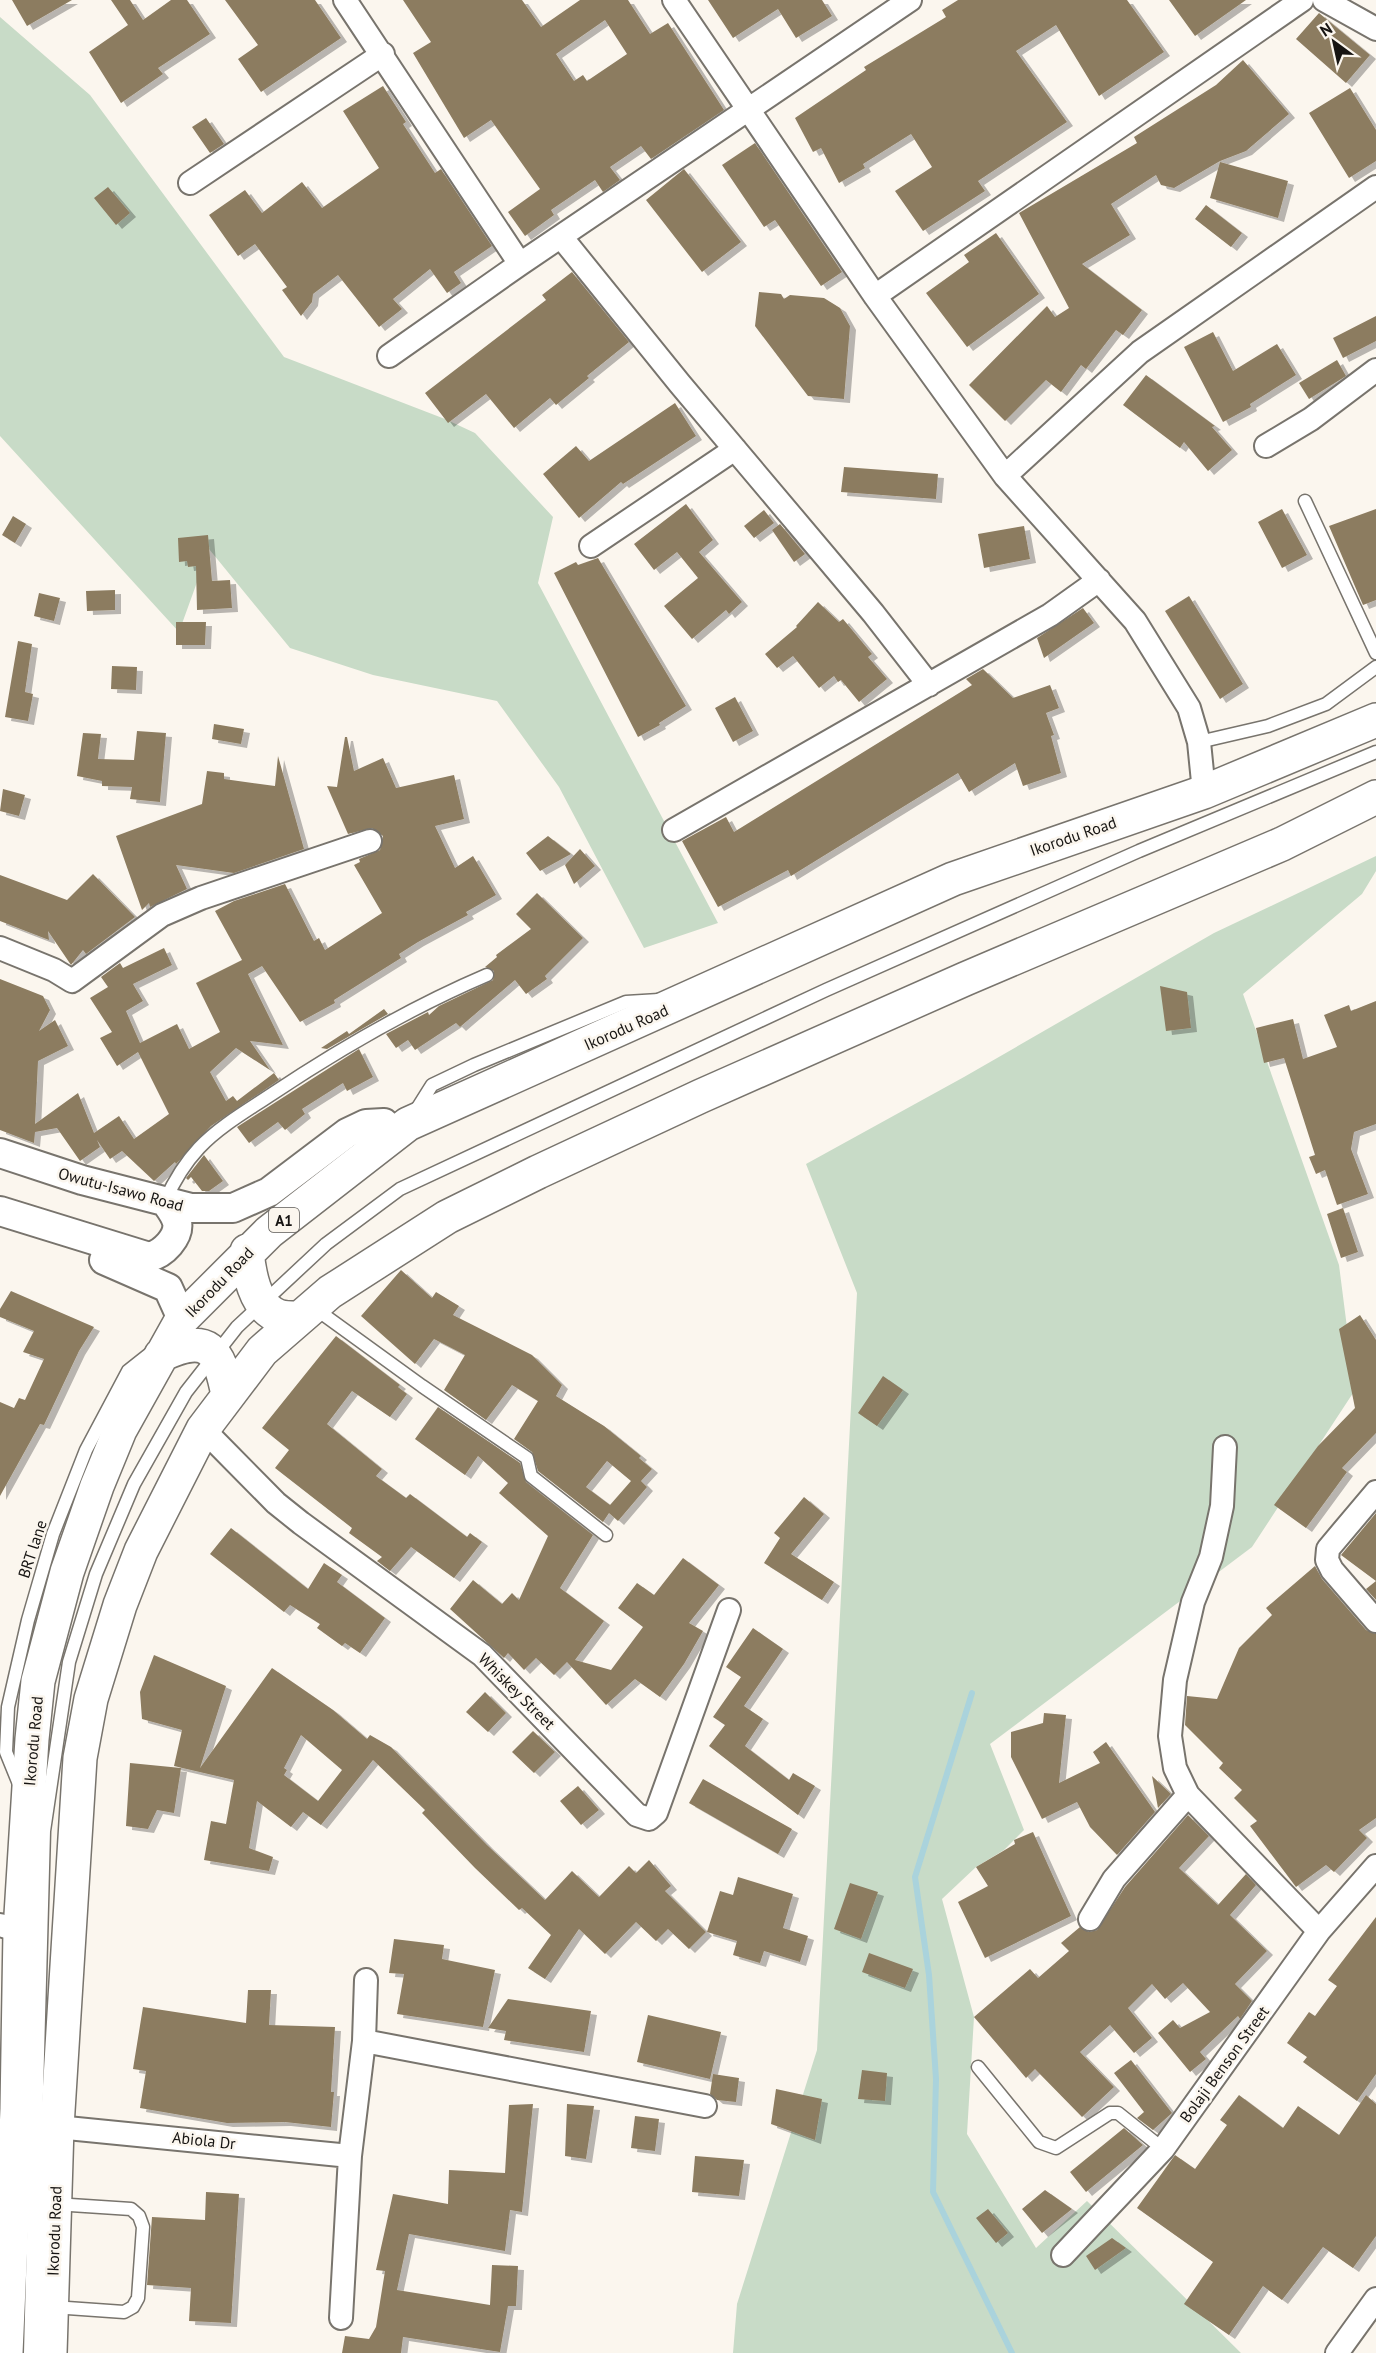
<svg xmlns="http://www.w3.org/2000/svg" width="1376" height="2353" font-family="'PT Sans',sans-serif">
<defs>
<filter id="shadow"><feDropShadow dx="6" dy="4" stdDeviation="0" flood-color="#0004"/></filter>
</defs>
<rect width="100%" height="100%" fill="#fbf6ee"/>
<path fill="#c8dbc7" d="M0,17L90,95L284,357L445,419L475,433L553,517L538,583L718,923L644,948L559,787L497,701L373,675L290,648L209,549L179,632L0,436Z
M1376,856V871L1362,894L1243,994L1339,1265L1355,1390L1252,1547L990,1744L1024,1830L1004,1850L976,1867L942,1899L974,2017L967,2134L1036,2248L1087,2201L1241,2353H733L737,2304L817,2050L857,1293L806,1164L964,1077L1214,933Z"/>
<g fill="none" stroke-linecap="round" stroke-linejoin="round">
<path stroke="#aad3dc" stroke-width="6" d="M972,1693L915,1877L929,1975L936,2079L933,2192L1012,2353"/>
</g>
<path fill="#8c7c60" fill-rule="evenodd" filter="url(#shadow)" d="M12,0H72L27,26Z
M111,0H130L143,20L171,0H187L210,34L158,68L163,74L121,103L89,52L128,25Z
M225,0H315L341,38L261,92L238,59L258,45Z
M403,0H522L541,27L580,0H628L650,34L668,23L724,110L651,159L641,146L610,167L620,180L603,192L595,180L551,210L554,215L525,236L508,212L540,189L491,120L464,138L413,53L431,42ZM605,20L627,54L587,81L583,75L574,81L556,54Z
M708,0H822L832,16L796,38L778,9L733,38Z
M958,0H1127L1164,52L1099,96L1056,25L1016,51L1067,122L978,181L985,191L923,231L895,191L932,167L911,134L863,164L865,168L839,183L821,148L813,152L795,118L866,70L864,67L946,17L942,10Z
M1169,0H1246L1195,36Z
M1319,13L1370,55L1346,83L1296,39Z
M1243,60L1289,114L1246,151L1220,161L1174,188L1161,185L1156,175L1111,204L1130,235L1082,264L1142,310L1123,335L1116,330L1086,369L1081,365L1061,392L1046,380L1005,421L969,385L1047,306L1055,317L1069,308L1019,213L1137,143L1134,137L1216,85Z
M383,86L406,122L403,124L435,173L441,169L492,246L454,272L461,283L447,293L430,269L393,299L402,309L379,327L338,275L313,294L312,302L301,316L282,290L287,287L255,244L238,256L209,215L245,190L262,213L302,182L322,208L379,168L343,111Z
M1350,88L1376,130V161L1349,178L1309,113Z
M206,118L224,144L210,153L192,127Z
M755,143L842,272L821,286L775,220L764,227L722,165Z
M1220,162L1288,181L1278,218L1210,198Z
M684,169L741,242L702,272L646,200Z
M108,187L130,213L116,225L94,198Z
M1206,205L1242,233L1231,247L1195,219Z
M996,233L1039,294L967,347L926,293L969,262L964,255Z
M572,272L629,342L587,376L589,378L556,405L550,398L514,428L486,394L448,423L425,393L546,300L542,295Z
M759,292L781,294L784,299L790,295L824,298L840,308L850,326L844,399L808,396L755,326Z
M1376,316V341L1343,358L1333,338Z
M1213,332L1233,371L1277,344L1296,375L1250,404L1251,407L1223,422L1184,347Z
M1337,360L1346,376L1309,399L1299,383Z
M1146,375L1215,426L1212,427L1232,450L1208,471L1184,442L1180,448L1123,405Z
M675,403L696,436L623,484L621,482L579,518L543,474L576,446L589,461Z
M844,467L938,474L936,499L841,492Z
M686,504L713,540L699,552L742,602L729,614L726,610L692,639L664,606L698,578L677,552L654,570L634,544Z
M1282,509L1307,555L1282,568L1258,522Z
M1376,509V600L1363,605L1329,526Z
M764,510L774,523L754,538L744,526Z
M13,516L26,524L15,543L2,535Z
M780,524L805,554L794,562L772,530Z
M1024,526L1030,559L984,568L978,534Z
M208,535L212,581L230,580L232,608L197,610L196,566L188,567L187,561L179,562L178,538Z
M598,558L686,706L659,723L660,725L638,737L554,573L576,562L578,565Z
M115,590V610L87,611L86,591Z
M39,593L60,598L54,621L34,616Z
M1189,596L1243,684L1220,699L1165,611Z
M818,602L839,622L843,619L872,654L868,657L887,679L859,702L841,680L838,682L834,676L819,688L793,656L777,668L765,654L797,627L796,626Z
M1083,608L1094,623L1044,658L1037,638Z
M176,622H206L205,645H176Z
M18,641L32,644L25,692L33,694L28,721L5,717Z
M112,666L137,667L136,690L111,689Z
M983,669L1013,698L1050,685L1059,708L1046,713L1054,735L1051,736L1061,773L1023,786L1015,763L969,792L958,773L791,876L788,870L718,907L682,841L726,817L734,832L972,685L966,679Z
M735,697L753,731L733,742L715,708Z
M214,724L244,729L241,744L212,739Z
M137,731L166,733L160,802L130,799L132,787L102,786V781L77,776L83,733L101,734L98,759L134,760Z
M345,737H347L354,771L383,758L396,788L454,775L464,819L435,826L455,868L473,856L496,895L466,912L468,915L418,942L399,954L401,958L334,1000L335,1003L300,1022L262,966L248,974L283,1045L250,1041L270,1070L236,1048L210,1072L226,1101L233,1096L237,1101L274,1073L279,1080L211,1126L176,1164L175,1162L154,1181L122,1151L110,1159L97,1140L100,1147L80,1161L57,1128L35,1132L34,1143L0,1130V979L43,996L50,1010L39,1031L55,1020L68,1046L38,1061L35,1124L78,1093L94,1133L119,1116L134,1139L169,1114L138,1052L117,1066L100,1038L112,1032L90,998L108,987L101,977L120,963L123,968L164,948L172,965L133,984L143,1001L126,1011L140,1043L177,1024L189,1049L220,1032L196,983L242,960L215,911L234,901L285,884L314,941L319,938L325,950L382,913L354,865L360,862L359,859L380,850L383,836L372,828L348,834L327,786L337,787Z
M278,756L304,849L234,873L176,865L187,889L150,907L149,903L142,910L116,836L202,804L207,771L224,773V779L275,786Z
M3,789L25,795L19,816L0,811Z
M548,836L571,854L540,871L526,853Z
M580,849L595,866L574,884L565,865Z
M93,874L135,917L86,954L83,950L71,965L48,931L49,940L0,921V875L67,900Z
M537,893L583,938L545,976L547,979L526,994L515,980L460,1027L456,1023L415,1050L408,1040L396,1048L386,1034L428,1012L429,1015L439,1006L493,980L494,971L485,967L497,957L496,955L531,929L516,914Z
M1160,986L1187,992L1191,1028L1166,1031Z
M1376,1001V1124L1354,1132L1351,1149L1368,1194L1337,1205L1325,1170L1316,1174L1309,1157L1315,1155L1284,1058L1264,1063L1256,1028L1293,1019L1303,1059L1337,1047L1324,1015L1349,1005L1351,1011Z
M384,1009L388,1014L327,1049L321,1048L347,1031L349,1034Z
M359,1049L373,1077L347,1091L343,1083L302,1109L305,1114L285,1130L278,1122L249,1143L237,1127Z
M204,1155L223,1181L209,1191H202L191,1177L188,1180L186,1178Z
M1343,1208L1358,1252L1341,1258L1327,1214Z
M401,1270L432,1298L436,1292L459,1306L453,1315L532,1355L562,1385L556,1396L604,1426L641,1456L639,1458L652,1469L641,1481L647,1487L618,1521L609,1513L603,1522L538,1471L532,1452L514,1439L538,1401L512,1385L486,1420L444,1390L465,1355L434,1339L415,1364L361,1316ZM607,1461L631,1481L610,1505L586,1487Z
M11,1291L94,1327L79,1351L44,1425L40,1424L0,1496V1402L14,1408L19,1398L25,1400L44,1359L23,1352L34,1331L0,1317V1309Z
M1360,1315L1376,1340V1433L1342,1468L1347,1472L1306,1528L1274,1505L1318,1446L1355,1408L1339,1329Z
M336,1336L400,1385L398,1387L407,1394L390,1417L352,1391L327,1424L382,1469L376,1476L406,1498L410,1494L467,1537L470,1533L482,1542L454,1578L411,1547L390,1571L377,1561L382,1557L349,1533L352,1528L275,1468L289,1450L262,1428Z
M883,1376L903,1390L877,1426L858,1413Z
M438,1407L520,1463L526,1482L593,1535L560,1588L604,1621L575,1660L611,1670L643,1627L618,1608L637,1583L654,1595L683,1558L719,1585L689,1623L703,1631L684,1664L660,1697L635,1679L606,1705L567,1662L554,1675L536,1658L524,1670L508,1653L504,1658L450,1609L473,1580L502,1604L512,1593L519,1600L548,1536L499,1493L508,1483L478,1456L465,1475L415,1439Z
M804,1497L824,1514L791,1554L834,1582L822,1600L764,1563L780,1538L774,1533Z
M1376,1513V1600L1366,1589L1376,1581L1341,1555Z
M231,1528L308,1589L324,1563L342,1575L337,1582L385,1618L360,1653L345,1643L342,1646L317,1628L320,1624L290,1605L284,1612L210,1554Z
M1315,1566L1322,1579L1366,1630L1376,1634V1818L1359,1830L1367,1838L1334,1872L1326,1865L1296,1887L1250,1826L1257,1821L1234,1798L1242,1790L1219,1768L1223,1763L1185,1725L1187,1696L1217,1699L1239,1648L1272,1615L1266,1608Z
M753,1628L783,1649L744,1706L763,1719L745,1746L789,1780L793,1773L815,1786L798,1815L709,1746L725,1725L713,1717L741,1677L726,1667Z
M154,1655L226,1686L200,1768L272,1668L333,1710L367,1739L370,1735L391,1747L487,1845L545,1900L572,1871L599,1897L629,1866L636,1873L649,1860L671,1886L665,1891L706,1932L689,1949L668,1929L656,1941L636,1922L605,1954L579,1929L545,1979L528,1968L551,1935L522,1908L519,1910L475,1868L422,1813L425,1810L373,1760L321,1825L303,1812L291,1827L257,1801L249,1848L273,1857L269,1871L204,1860L211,1821L226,1824L234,1780L174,1766L182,1730L142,1719L140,1692ZM301,1735L342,1770L318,1801L284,1775L287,1770L284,1768Z
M485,1692L506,1713L488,1732L466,1712Z
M1044,1713L1066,1715L1059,1783L1100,1763L1093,1752L1106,1742L1155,1812L1117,1855L1090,1827L1077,1802L1042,1819L1011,1757V1732L1043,1723Z
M533,1731L555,1752L534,1773L512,1752Z
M130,1763L181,1768L174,1813L157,1810L148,1829L126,1826Z
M1152,1776L1171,1794L1158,1808Z
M703,1779L792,1829L778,1854L689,1803Z
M578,1786L599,1810L581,1825L560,1801Z
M1188,1815L1209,1836L1179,1868L1218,1905L1246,1874L1256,1885L1230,1915L1267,1951L1235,1984L1252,2001L1240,2019L1238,2016L1200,2052L1206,2059L1190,2072L1158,2033L1173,2020L1180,2028L1210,2012L1183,1983L1165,1999L1152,1984L1128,2008L1152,2038L1134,2053L1110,2025L1080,2052L1114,2087L1082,2117L1035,2069L1026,2078L974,2017L1030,1969L1038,1978L1069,1951L1061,1943L1080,1927L1089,1932L1097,1930L1125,1887Z
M1033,1832L1071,1916L985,1958L958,1902L988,1886L976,1867L1015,1844L1014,1840Z
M738,1877L793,1894L783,1928L808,1936L800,1962L764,1951L760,1963L733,1955L737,1941L707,1932L720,1891L733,1895Z
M850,1883L878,1892L861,1939L834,1929Z
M1376,1917V2074L1357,2101L1303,2062L1307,2057L1287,2043L1309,2012L1315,2016L1337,1986L1328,1980Z
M394,1939L444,1945L442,1959L495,1970L483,2027L397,2014L404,1974L389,1973Z
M869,1953L913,1969L905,1988L862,1972Z
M248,1990H271L269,2025L335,2027L331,2092H334L331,2127L285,2122L227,2123L140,2108L146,2071L133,2069L143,2007L246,2023Z
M508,1999L591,2011L584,2052L504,2040L506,2031L488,2028Z
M648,2015L721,2032L710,2079L637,2062Z
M1131,2060L1172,2113L1153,2130L1137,2118L1144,2112L1114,2073Z
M862,2070L887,2073L885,2101L858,2099Z
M713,2074L739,2078L736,2102L717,2100L710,2094Z
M776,2089L822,2099L815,2140L771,2124Z
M1239,2095L1283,2128L1298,2106L1339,2135L1366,2095L1376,2104V2236L1353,2268L1323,2247L1282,2300L1263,2286L1229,2335L1184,2304L1213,2262L1137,2208L1175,2155L1195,2169L1227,2125L1220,2120Z
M533,2104L522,2212L510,2210L505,2251L409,2234L397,2290L490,2305L492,2265L518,2266L516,2306H508L500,2352L403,2337L401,2353H342L345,2336L369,2339L376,2327L385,2271L376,2270L393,2194L448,2204L449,2170L505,2173L509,2105Z
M567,2104L594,2106L586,2159L565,2156Z
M635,2116L659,2119L655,2151L631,2148Z
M1124,2128L1143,2145L1086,2192L1070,2172Z
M695,2156L744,2160L739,2196L692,2192Z
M1045,2190L1072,2209L1042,2233L1022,2209Z
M206,2192L239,2194L231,2323L189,2321L191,2288L147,2285L152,2217L205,2220Z
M988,2209L1008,2233L996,2243L976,2218Z
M1112,2238L1126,2248L1095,2270L1086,2256Z"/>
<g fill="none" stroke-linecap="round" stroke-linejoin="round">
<defs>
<path id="service" d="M1305,501L1376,653
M1199,742L1268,726L1326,704L1376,667
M415,1112L432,1085L474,1065L626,1002L659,1000
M165,1201C174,1181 184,1164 199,1148C220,1126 248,1110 272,1094C341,1048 412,1007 487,975
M313,1307L422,1386L527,1458L531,1476L606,1535
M19,1784L6,1752L8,1707L28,1620L53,1534L86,1450L128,1371L152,1352
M978,2067L1039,2142L1056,2148L1110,2113H1118L1163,2149
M53,2307L124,2312L133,2307L138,2298L143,2227L139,2216L131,2209L55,2204
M30,2353L44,1831L69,1662L96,1574L134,1484L186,1392L237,1327L326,1244L400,1189L826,990L1139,851L1376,752"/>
<path id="minor" d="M345,0L520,264
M674,0L875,296L1005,476L1135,621L1189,708L1199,742L1204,792
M1324,0L1376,29
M190,183L383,54
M562,238L680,384L873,613L929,685
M875,296L1302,0
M389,356L520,264L910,0
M1266,446L1311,419L1376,370
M1005,476L1140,352L1376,187
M591,546L735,449
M674,830L1050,615L1099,580
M0,948L54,970L72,981L162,915L201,898L370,841
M203,1429L276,1503L301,1523L482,1655L637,1815L649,1819L656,1813L729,1610
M1376,1492L1328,1549L1327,1560L1332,1570L1376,1621
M1188,1795L1319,1931
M1090,1919L1114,1879L1188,1795L1175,1768L1170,1736L1175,1680L1193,1602L1211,1557L1222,1506L1225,1447
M0,1925L20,1931
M364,2041L705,2106
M57,2127L350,2156
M1063,2255L1163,2149L1319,1931L1376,1866
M341,2318L350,2156L364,2041L366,1980
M1337,2353L1376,2299"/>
<path id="tertiary" d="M0,1153L82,1180L191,1208H233L269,1192L347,1133L366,1124L384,1123L396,1134
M0,1211L149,1257C163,1254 180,1237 177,1222C175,1214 169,1207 165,1201
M104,1260L168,1288L182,1319"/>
<path id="trunk" d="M247,1251C249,1272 254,1307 278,1316C283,1318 291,1318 297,1318
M161,1355C209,1333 219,1349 228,1395
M6,2353L17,2109L20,1931L32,1739L38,1681L67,1572L97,1486L120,1430L182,1319L269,1232L408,1124L953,879L1204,792L1376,720
M50,2353L57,2127L80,1758L91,1699L120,1605L141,1551L203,1429L262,1351L330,1292L447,1217L538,1172L701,1096L965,979L1282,844L1376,797"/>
</defs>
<use href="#service" stroke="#78746d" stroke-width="15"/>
<use href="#minor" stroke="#78746d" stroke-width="26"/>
<use href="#tertiary" stroke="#78746d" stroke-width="32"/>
<use href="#trunk" stroke="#78746d" stroke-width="36"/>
<use href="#service" stroke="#fff" stroke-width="12"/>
<use href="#minor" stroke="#fff" stroke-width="22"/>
<use href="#tertiary" stroke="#fff" stroke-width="28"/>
<use href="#trunk" stroke="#fff" stroke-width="33"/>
</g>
<g text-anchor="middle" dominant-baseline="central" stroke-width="5" stroke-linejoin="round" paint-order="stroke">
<rect fill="#fbf6ee" stroke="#5b5854" stroke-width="1.5" x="269" y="1208" width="30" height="24" rx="4.5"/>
<g font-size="15" font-weight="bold" fill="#161412">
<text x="284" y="1220">A1</text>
</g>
<g font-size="16" fill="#161412" stroke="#fbf6ee">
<text transform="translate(1073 836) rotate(-19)">Ikorodu Road</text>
<text transform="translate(626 1027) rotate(-24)">Ikorodu Road</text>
<text transform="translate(121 1189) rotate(15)">Owutu-Isawo Road</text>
<text transform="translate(219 1282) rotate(-46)">Ikorodu Road</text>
<text transform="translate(32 1549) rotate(-72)">BRT lane</text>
<text transform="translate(517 1691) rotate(45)">Whiskey Street</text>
<text transform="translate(33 1741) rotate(-85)">Ikorodu Road</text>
<text transform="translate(1224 2064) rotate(-54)">Bolaji Benson Street</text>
<text transform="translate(204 2140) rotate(6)">Abiola Dr</text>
<text transform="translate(54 2231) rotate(-88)">Ikorodu Road</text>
</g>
</g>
<g transform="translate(1334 42) rotate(327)" stroke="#fbf6ee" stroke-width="4.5" paint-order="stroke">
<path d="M0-4.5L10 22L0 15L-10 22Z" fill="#161412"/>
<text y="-9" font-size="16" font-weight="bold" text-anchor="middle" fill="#161412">N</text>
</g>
</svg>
